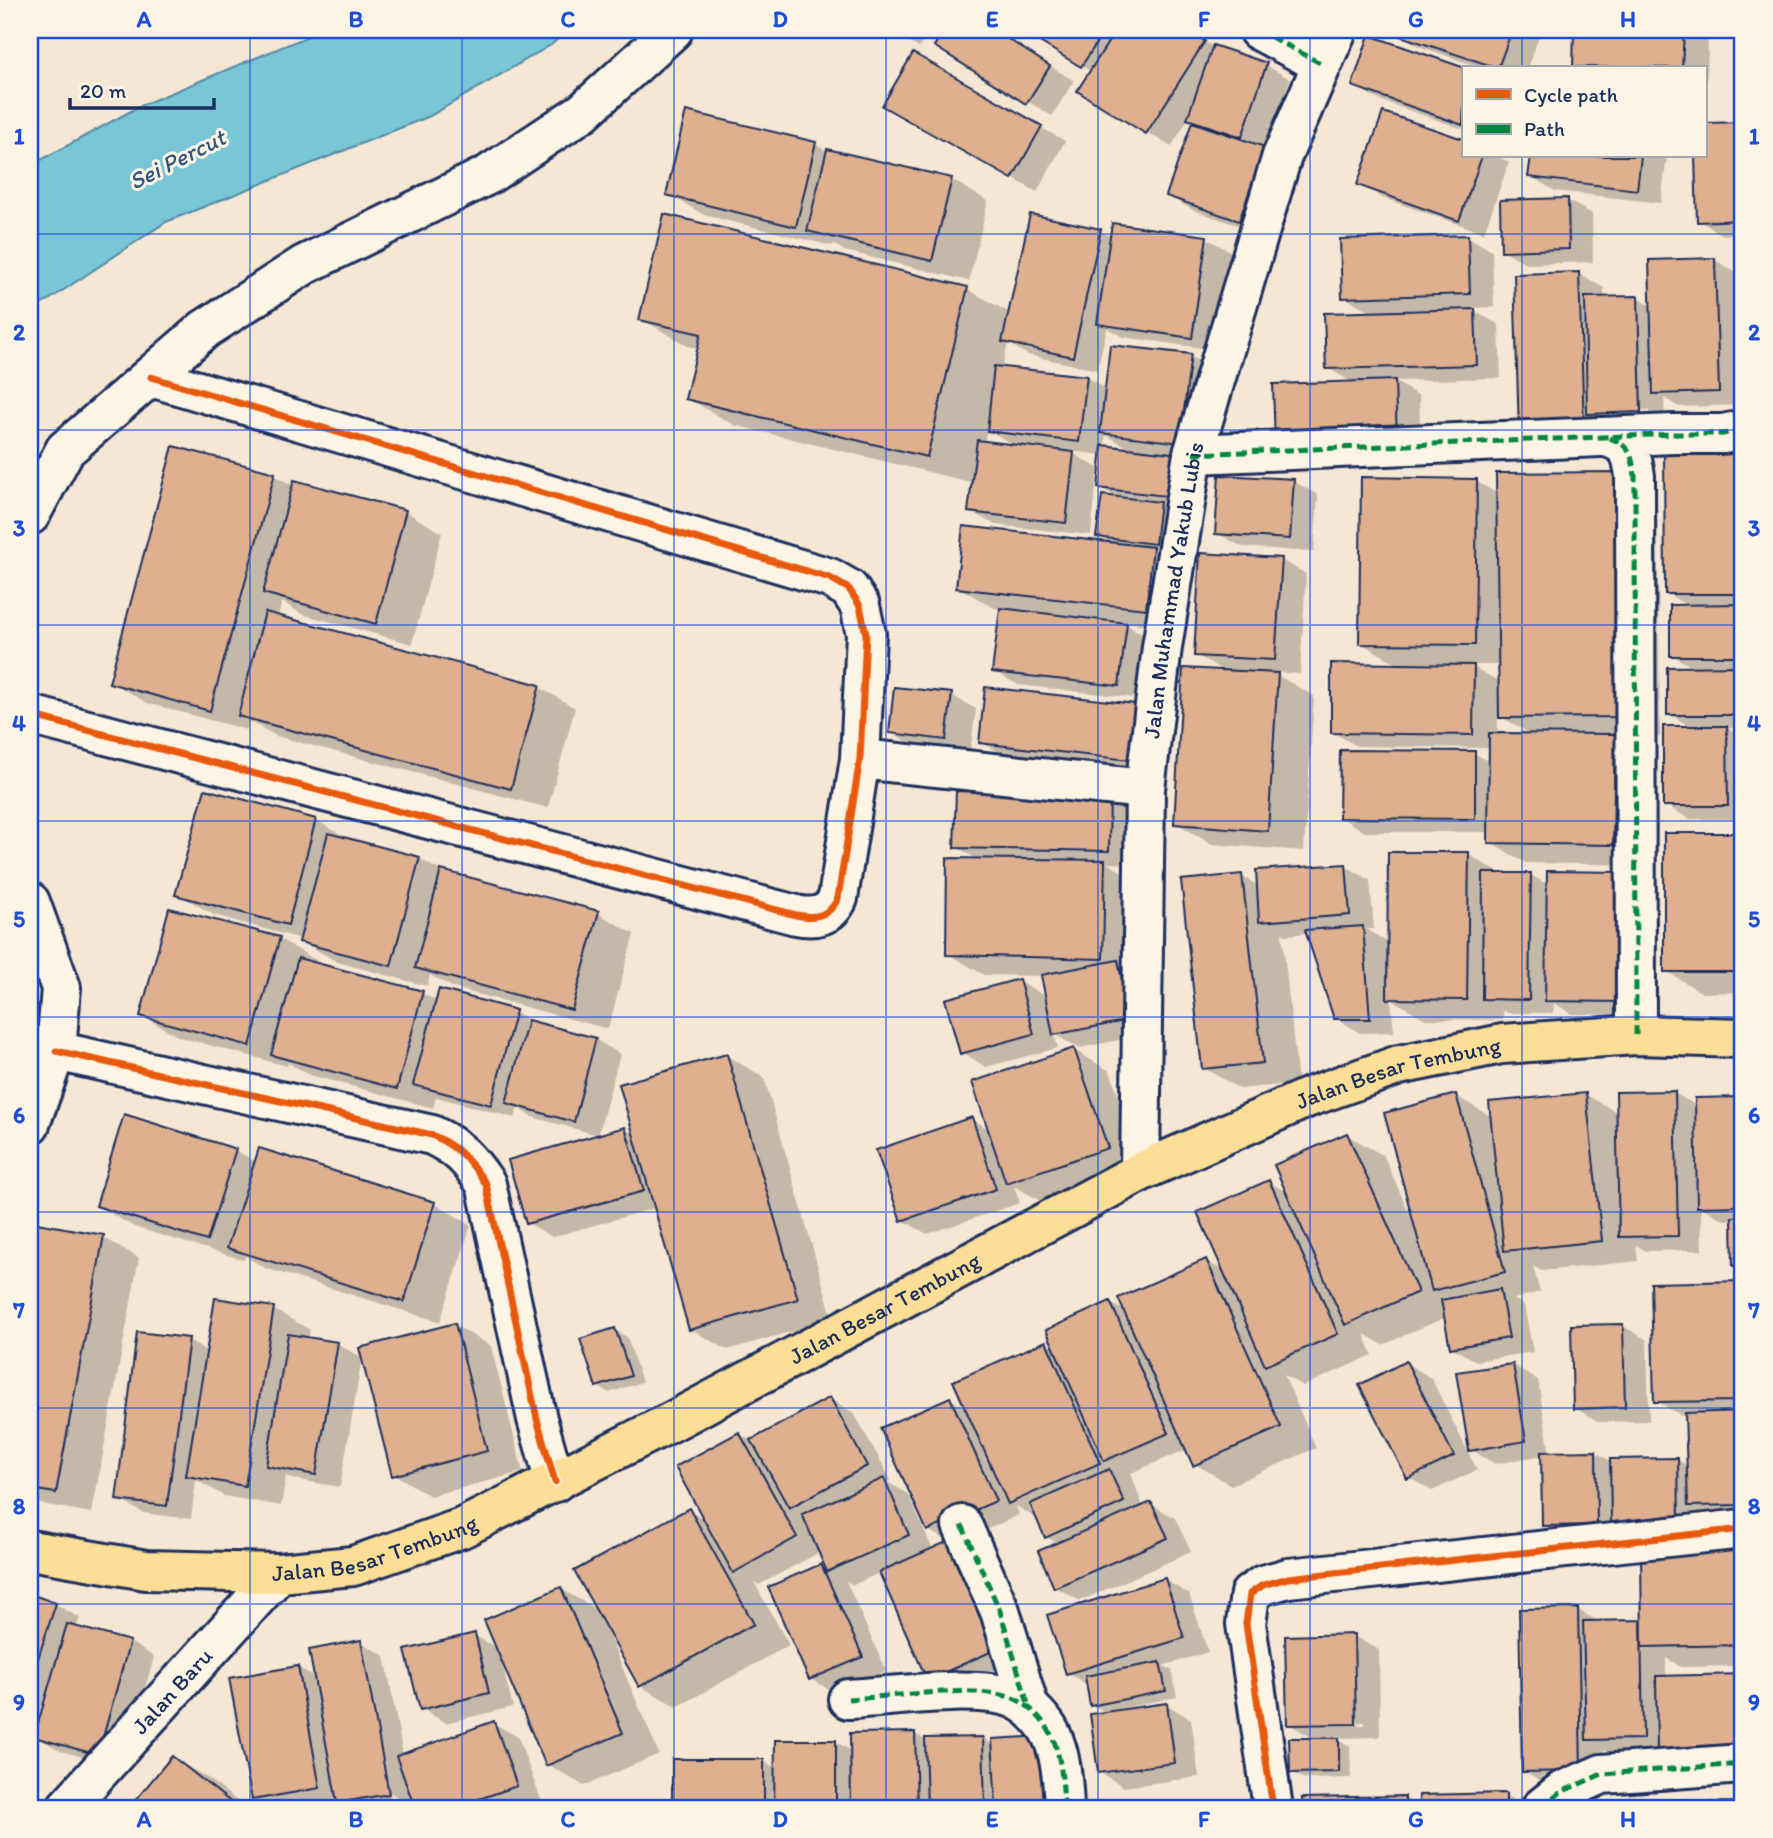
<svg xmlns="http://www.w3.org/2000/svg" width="1773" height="1838" font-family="Itim,sans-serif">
<rect width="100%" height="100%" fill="#f6e7d4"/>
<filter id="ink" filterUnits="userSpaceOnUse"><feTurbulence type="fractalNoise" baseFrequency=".0143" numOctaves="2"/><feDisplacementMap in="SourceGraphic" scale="14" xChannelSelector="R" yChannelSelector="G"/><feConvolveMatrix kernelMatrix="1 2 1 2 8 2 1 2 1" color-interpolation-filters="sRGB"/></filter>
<g filter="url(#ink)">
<path fill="#78c6d6" stroke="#538aa6" stroke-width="2" d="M323,30H568L551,45L430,116L166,222L35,309L30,315V169L37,162L142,105Z"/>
<path fill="#0003" fill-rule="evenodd" d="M887,30H931L919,48Z
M947,30H993L1074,81L1052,116L936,46Z
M1024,30H1187L1215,48L1266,65L1290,79L1266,150L1264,234L1193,210L1168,196L1202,126L1189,118L1171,147L1080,91L1092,72Z
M1397,30H1541L1528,68H1482L1421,47L1396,33Z
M1576,30H1694L1708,38L1707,83L1705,68H1577L1574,66Z
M913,55L1065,141L1037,192L884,106Z
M1463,70V129L1379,100L1354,86Z
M1384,114L1463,141V156H1497L1509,162L1484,233L1383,198L1359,184Z
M1743,124V234L1723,235L1699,221L1696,156H1705V125Z
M815,144L828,152L952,180L988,201L969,281L845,251L833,244L832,246L704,215L668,194Z
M1533,156H1667L1661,203L1555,191L1530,176Z
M1567,200L1592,214L1593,262L1527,264L1503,250Z
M1100,231L1112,237L1206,238L1231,252L1216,350L1123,337L1107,328L1097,370L1028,355L1008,343L1002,368L1086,377L1107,389L1190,356L1215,370L1204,456L1172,452L1203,470L1198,510L1163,506L1171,510L1167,550L1151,548L1189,570L1182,629L1122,622L1151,639L1144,699L1018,685L994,671L1001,609L994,608L958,587L1112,544L1098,536L1120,499L1099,487L1103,455L1069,451L1098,468L1091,535L995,525L970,511L974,483L734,425L687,398L700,349L688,346L641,319L967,289L1010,313ZM987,429L1017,447L984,443ZM1106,435L1133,450L1104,447Z
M1468,237L1492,251L1494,307L1470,308L1499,325L1501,378L1394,381L1419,396L1421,456L1353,383L1328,368L1373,313L1344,297Z
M1715,260L1739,274L1743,405L1679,407L1664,398L1665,425L1545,444L1579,274L1604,288V299L1637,298L1652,306ZM1649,410V413L1611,415V411Z
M1666,451H1743V728H1728L1743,737V819H1690L1665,805L1693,728L1669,714L1696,669L1672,655L1688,606L1666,593Z
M1621,473L1657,494L1660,737H1616L1650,757L1649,865L1526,863L1489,842L1490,832H1365L1340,817L1474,753L1490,762V748L1357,746L1332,732L1401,666L1361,643L1476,481L1498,494ZM1470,665H1500V682ZM1498,715L1532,735H1497Z
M274,475L294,486L295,482L406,512L442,533L412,644L302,614L282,602L278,617L539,687L575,708L548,808L276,736L249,721L247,730L147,703L111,682Z
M1293,481L1318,495L1314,552L1242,547L1217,533Z
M1281,560L1306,574L1300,674L1272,672L1314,696L1304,851L1212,844L1176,823L1226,672L1196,655Z
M987,689L1135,706L1159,720L1154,773L1005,756L981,742Z
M951,695L976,709L970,753L915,746L891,732Z
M206,791L316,820L351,841L419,858L442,872L598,913L634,934L608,1029L454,988L430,975L427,986L337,962L301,941V939L214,915L178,894Z
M1110,796L1134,811V864L1107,863L1141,883L1154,1033L1079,1048L1054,1034L1058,1048L986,1067L962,1052L1019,981L1047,997L1043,976L984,975L948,954L979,860L956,847Z
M1666,835H1743V992L1702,993L1666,971Z
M1468,854L1503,875H1531L1549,885L1646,1015L1572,1014L1554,1003L1553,1013H1508L1503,1010V1020L1425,1019L1391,999L1394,1032L1360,1033L1336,1018L1308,933L1286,935L1282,933L1298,1083L1240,1089L1204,1068L1241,876L1259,886L1345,866L1370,880L1374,929H1366L1389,943Z
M171,910L280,939L316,960L315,964L422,993L437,1001L515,1012L538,1024L595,1039L620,1054L598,1135L532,1117L518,1108L515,1118L436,1097L433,1108L310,1075L288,1063L287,1066L179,1037L142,1016Z
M1074,1050L1110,1071L1144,1169L1044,1203L1014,1186L1020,1203L927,1234L902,1220L972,1119L990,1130Z
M727,1056L764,1077L833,1320L727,1350L691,1329L655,1208L552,1237L528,1223L625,1129L635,1134Z
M1674,1093L1697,1106V1099H1743V1269L1735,1265L1734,1220H1724L1701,1207L1702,1250L1646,1251L1636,1245L1638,1261L1542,1271L1533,1266L1540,1292L1514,1299L1524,1305L1533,1352L1476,1361L1451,1347L1446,1317L1383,1345L1364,1334L1373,1355L1303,1386L1284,1375L1316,1448L1231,1485L1195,1464L1188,1449L1131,1473L1143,1507L1151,1504L1175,1518L1191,1552L1080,1601L1055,1587L1059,1544L1046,1537L1039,1520L1016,1506L1019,1515L956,1543L1025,1661L953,1693L881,1572L853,1585L846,1581L886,1671L835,1693L811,1679L821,1566L828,1570L820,1552L759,1585L754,1582L789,1645L677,1707L640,1686L608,1628L606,1629L659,1754L584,1786L547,1764L504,1664H502L513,1707L446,1723L422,1709L474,1635L498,1649L561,1589L598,1610L689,1510L707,1521L739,1434L752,1441L830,1399L854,1413L891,1480L887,1482L908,1494L933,1550L949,1542L928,1530L950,1399L968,1409L1046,1343L1057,1349L1110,1303L1127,1312L1206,1261L1226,1272L1269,1182L1288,1193L1347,1135L1384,1156L1413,1222L1456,1096L1492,1117L1585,1094L1618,1113Z
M235,1150L256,1162L260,1150L435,1204L471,1225L440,1322L265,1268L245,1256L244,1260L134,1227L98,1206Z
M38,1225L103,1237L139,1258L92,1513L30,1502V1269Z
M1743,1283V1518L1714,1519L1703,1513V1535L1569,1539L1544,1525L1543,1455L1495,1464L1470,1449L1513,1365L1538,1380L1550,1454L1596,1452L1610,1461L1678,1460L1688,1466L1687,1419L1656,1401L1653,1285Z
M273,1309L310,1330L308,1339L338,1344L362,1358L340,1487L292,1479L286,1476L281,1506L224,1496L196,1480L191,1519L143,1513L118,1499L188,1340L208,1352Z
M455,1325L491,1346L523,1472L430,1496L394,1474Z
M1623,1326L1647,1340L1649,1421L1599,1422L1575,1408Z
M615,1330L627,1337L642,1382L609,1393L597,1386Z
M1406,1363L1431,1378L1477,1470L1432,1491L1408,1477Z
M1743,1547V1666L1681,1667L1666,1658V1677L1743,1676V1772L1661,1753L1612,1754L1604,1749L1605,1784L1548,1785L1524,1771L1578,1610L1599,1622L1644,1623Z
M1165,1580L1189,1594L1208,1652L1163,1666L1172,1670L1177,1697L1108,1711V1714L1167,1705L1191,1719L1199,1777L1124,1787L1099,1772L1108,1714L1092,1704L1088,1685L1067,1673Z
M30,1596L55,1604L80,1618L76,1628L130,1642L154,1657L122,1768L61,1751L36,1737L42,1718L30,1714Z
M1354,1636L1379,1650L1380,1737L1336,1738L1350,1746L1351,1778L1304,1779L1292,1772L1316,1740L1289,1724ZM1365,1722V1725L1311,1726V1723Z
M361,1642L385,1656L403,1755L493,1723L518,1737L541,1800L516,1808H417L382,1788L381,1791L410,1808H350L339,1802L305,1808H269L253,1799L298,1667L316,1678Z
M915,1734L925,1740L983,1738L994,1745L1073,1808H673L674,1760L764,1761L777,1769L836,1742L852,1751Z
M173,1758L209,1779L246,1808H132Z
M1505,1795L1528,1808H1304V1799L1404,1798L1421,1807Z"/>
<path fill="#deb08f" stroke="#1b2f5e" stroke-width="2" d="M945,30H994L1050,66L1026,104L934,46Z
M1020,30H1105L1081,67Z
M1116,30H1188L1205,41L1146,134L1077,91Z
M1396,30H1512L1498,68L1394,34Z
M1574,30H1684L1682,68L1573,67Z
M1369,35L1465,68L1463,125L1352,86Z
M1213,45L1267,63L1242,137L1187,119Z
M913,53L1042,126L1012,179L882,106Z
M686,111L816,142L796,227L666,195Z
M1383,112L1463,139V156H1482L1459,221L1357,185Z
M1192,122L1265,147L1239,221L1166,196Z
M1743,122V220L1697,222L1695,156H1705V123Z
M827,149L952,178L932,261L807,231Z
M1531,156H1641L1637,190L1528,177Z
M1568,198L1569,249L1501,251L1500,200Z
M664,214L968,287L927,457L685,399L701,334L639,320Z
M1030,214L1101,229L1073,357L1002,342Z
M1112,223L1207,236L1192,338L1097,324Z
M1468,235L1470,294L1342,298L1340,239Z
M1715,258L1719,392L1653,394L1649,260Z
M1579,272L1584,429L1519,431L1514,274Z
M1638,296L1641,412L1587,414L1585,297Z
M1475,309L1477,365L1326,369L1324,313Z
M1110,345L1191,354L1180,443L1100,433Z
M994,366L1087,376L1079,442L987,431Z
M1395,380L1397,443L1275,446L1273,384Z
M977,440L1074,452L1066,523L968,512Z
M1102,445L1179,454L1174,497L1098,488Z
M173,446L275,473L210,711L109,683Z
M1743,449V594H1665L1664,450Z
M1621,472L1624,717L1499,718L1496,473Z
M1219,475L1294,479L1290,539L1215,534Z
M1361,477L1477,479L1475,645L1359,644Z
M294,480L406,510L376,624L263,593Z
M1102,495L1160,502L1155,544L1096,537Z
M963,526L1153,547L1146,609L956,588Z
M1200,553L1282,558L1275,660L1194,656Z
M1743,604V656H1670V605Z
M1000,608L1127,623L1119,686L992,672Z
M265,612L540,685L511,789L238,716Z
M1331,663L1474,665L1473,735L1331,733Z
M1743,666V715H1667V667Z
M1183,668L1278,673L1268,831L1174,824Z
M894,687L952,693L946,740L889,733Z
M985,687L1135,704L1129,760L979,743Z
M1663,726H1727L1728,806H1663Z
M1489,733L1615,734L1613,845L1488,843Z
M1340,750L1475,751V819L1339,818Z
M205,789L316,819L288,925L175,895Z
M956,791L1110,795L1109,851L954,848Z
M328,833L420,857L391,966L299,942Z
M1664,833H1743V972H1664Z
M1388,852H1469L1467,1000L1387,999Z
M947,858L1105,860L1103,959L946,955Z
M1346,864L1350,915L1259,922L1256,870Z
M441,870L599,911L572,1010L415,968Z
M1547,871L1623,872L1622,1002L1545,1001Z
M1483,873H1531L1529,1000L1482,999Z
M1242,874L1263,1063L1202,1069L1181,880Z
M169,908L280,937L250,1046L140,1016Z
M1363,926L1370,1019H1334L1305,930Z
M298,958L423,991L397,1089L271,1055Z
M1118,960L1130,1020L1053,1035L1041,975Z
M1019,979L1034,1034L960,1054L945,999Z
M439,989L516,1010L491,1105L413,1085Z
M528,1020L596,1038L574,1122L506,1103Z
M1074,1048L1108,1148L1006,1183L972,1082Z
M727,1054L798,1299L689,1330L619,1084Z
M1675,1091L1678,1236L1619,1237L1616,1092Z
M1586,1093L1602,1241L1504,1251L1489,1102Z
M1456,1094L1505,1272L1432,1291L1384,1113Z
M1743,1097V1206L1697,1207L1695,1098Z
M124,1114L236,1149L207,1241L96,1206Z
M972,1117L996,1189L901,1221L876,1150Z
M625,1127L644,1191L526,1224L508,1160Z
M1347,1133L1418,1292L1345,1325L1274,1165Z
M259,1148L435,1202L404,1302L227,1248Z
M1269,1180L1338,1334L1265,1366L1197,1212Z
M1732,1217H1743V1265L1733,1266Z
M37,1223L104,1235L56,1493L30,1489V1259Z
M1206,1259L1281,1427L1193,1466L1118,1298Z
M1743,1281V1401L1654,1402L1651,1283Z
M1500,1289L1509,1338L1450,1348L1441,1300Z
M215,1298L274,1307L245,1486L186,1476Z
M1110,1301L1169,1433L1104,1461L1046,1330Z
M455,1323L487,1451L392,1476L359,1348Z
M1623,1324L1625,1407L1573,1409L1571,1325Z
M615,1328L631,1376L596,1387L580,1339Z
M137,1332L189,1338L167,1506L116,1500Z
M288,1334L338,1342L316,1475L266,1466Z
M1046,1341L1100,1463L1008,1504L953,1381Z
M1406,1361L1454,1456L1407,1479L1359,1385Z
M1513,1364L1526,1441L1469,1451L1456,1372Z
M830,1397L867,1466L789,1508L751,1440Z
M950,1397L996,1501L927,1531L880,1428Z
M1743,1411V1505L1688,1506L1685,1413Z
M739,1432L797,1537L733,1573L675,1467Z
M1596,1451L1597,1525L1542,1526L1541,1452Z
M1678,1458L1679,1522L1611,1523L1610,1459Z
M1109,1469L1124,1502L1045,1538L1030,1504Z
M884,1478L909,1535L827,1572L802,1514Z
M1151,1502L1168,1538L1054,1588L1038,1551Z
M689,1508L754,1624L639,1687L574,1571Z
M953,1539L1002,1647L927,1680L879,1572Z
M1743,1546V1645L1642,1647L1641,1548Z
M821,1564L863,1657L809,1680L768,1587Z
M1165,1578L1184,1638L1066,1674L1047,1615Z
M561,1587L623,1733L546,1766L484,1620Z
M30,1594L56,1603L30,1683Z
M1578,1608L1581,1771L1522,1772L1519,1609Z
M1641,1620L1643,1739L1586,1740L1583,1621Z
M67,1624L130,1641L98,1755L34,1737Z
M475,1633L489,1693L420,1710L405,1650Z
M1354,1634L1356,1724L1287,1725L1285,1636Z
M361,1640L389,1794L337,1803L309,1650Z
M1160,1662L1166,1691L1090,1706L1085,1676Z
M298,1666L320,1788L252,1800L229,1678Z
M1743,1674V1751L1657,1753L1656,1676Z
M1167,1703L1175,1763L1098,1773L1090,1714Z
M494,1721L517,1786L453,1808H415L396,1756Z
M915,1732L917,1808H851L850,1733Z
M1045,1736L1050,1808H996L992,1739Z
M983,1737L985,1808H927L925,1738Z
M1289,1738H1339V1772L1290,1773Z
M775,1740H836V1808H774Z
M172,1756L237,1807L236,1808H129Z
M672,1759H764V1808H672Z
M1506,1793V1808H1419V1795Z
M1405,1796V1808H1303L1302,1798Z
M1743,1802V1808H1673V1803Z"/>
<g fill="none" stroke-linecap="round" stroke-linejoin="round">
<defs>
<path id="street" d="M1258,30L1322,64
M1609,438C1630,445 1632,455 1635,476L1636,1035
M1193,454L1674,434H1723L1743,430
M30,515L65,450L205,329L304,265L488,175L583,112L673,30
M30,715L796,915C815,919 830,916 838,898L860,759L866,634L860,606L849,589L830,578L151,377
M860,759L1145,789
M30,902L61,988L56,1051L30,1124
M56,1051L432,1135C459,1148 469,1159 486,1184L537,1419L555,1482
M962,1525L1000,1611L1029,1707
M848,1699C893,1697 973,1684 1013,1698C1026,1703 1038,1715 1046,1726C1061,1747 1063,1783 1064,1808
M1273,1808L1246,1624L1250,1594L1263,1585L1288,1578L1743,1529
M1541,1808L1561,1792L1602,1774L1743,1764"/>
<g id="secondary">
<path id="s1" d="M1140,1172L1145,789L1162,647L1193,454L1282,156L1337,30"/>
<path id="s2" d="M66,1808L279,1573"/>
</g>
<g id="highway">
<path id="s3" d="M30,1550L146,1570L279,1573L353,1566L462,1528L673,1421L1140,1172L1309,1097L1399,1065L1502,1044L1636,1035L1743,1038"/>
</g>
</defs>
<use href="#street" stroke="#1b2f5e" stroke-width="44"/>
<use href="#secondary" stroke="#1b2f5e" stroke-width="44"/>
<use href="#highway" stroke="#1b2f5e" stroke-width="44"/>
<use href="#street" stroke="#fcf5e5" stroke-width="38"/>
<use href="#secondary" stroke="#fcf5e5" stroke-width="38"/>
<use href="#highway" stroke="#fcde96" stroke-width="38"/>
<path stroke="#00873e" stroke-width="5" stroke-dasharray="10 5" stroke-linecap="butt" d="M1258,30L1322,64
M1609,438C1630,445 1632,455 1635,476L1636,1035
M1193,454L1674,434H1723L1743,430
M962,1525L1000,1611L1029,1707
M848,1699C893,1697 973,1684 1013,1698C1026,1703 1038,1715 1046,1726C1061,1747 1063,1783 1064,1808
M1541,1808L1561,1792L1602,1774L1743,1764"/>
<defs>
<path id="cycleway" d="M30,715L796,915C815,919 830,916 838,898L860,759L866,634L860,606L849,589L830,578L151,377
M56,1051L432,1135C459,1148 469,1159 486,1184L537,1419L555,1482
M1273,1808L1246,1624L1250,1594L1263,1585L1288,1578L1743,1529"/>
</defs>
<use href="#cycleway" stroke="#fcf5e5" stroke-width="11"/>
<use href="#cycleway" stroke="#e8590c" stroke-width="7"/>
</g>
</g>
<path fill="none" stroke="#1d4ed8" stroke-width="2" stroke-opacity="0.55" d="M250,30V1808M462,30V1808M674,30V1808M886,30V1808M1098,30V1808M1310,30V1808M1522,30V68M1522,156V1808M30,234H1743M30,430H1743M30,625H1743M30,821H1743M30,1017H1743M30,1212H1743M30,1408H1743M30,1604H1743"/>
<g text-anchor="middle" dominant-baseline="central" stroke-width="6" stroke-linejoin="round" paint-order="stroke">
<g font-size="23" fill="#1b2f5e" stroke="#fcf5e5">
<text stroke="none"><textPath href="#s1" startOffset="584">Jalan Muhammad Yakub Lubis</textPath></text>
<text stroke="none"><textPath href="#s3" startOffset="1484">Jalan Besar Tembung</textPath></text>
<text stroke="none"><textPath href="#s3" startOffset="917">Jalan Besar Tembung</textPath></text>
<text stroke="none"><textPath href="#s3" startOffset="350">Jalan Besar Tembung</textPath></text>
<text stroke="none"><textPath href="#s2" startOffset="158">Jalan Baru</textPath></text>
</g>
<g font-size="24" font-style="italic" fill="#32557c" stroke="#fcf5e5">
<text transform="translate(177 159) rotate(-27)">Sei Percut</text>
</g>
</g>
<rect width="1773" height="1838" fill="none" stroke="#fcf5e5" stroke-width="77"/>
<rect x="1462" y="66" width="245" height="91" fill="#fcf5e5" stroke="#a2a6af" stroke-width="2"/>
<rect x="1476" y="89" width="35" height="10" fill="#e8590c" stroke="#a2a6af" stroke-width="2"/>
<text x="1524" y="102" font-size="21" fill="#1b2f5e">Cycle path</text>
<rect x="1476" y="124" width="35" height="10" fill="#00873e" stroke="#a2a6af" stroke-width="2"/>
<text x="1524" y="136" font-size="21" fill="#1b2f5e">Path</text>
<path d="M70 98v10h144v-10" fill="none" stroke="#1b2f5e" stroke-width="3.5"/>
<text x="80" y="98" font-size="21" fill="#1b2f5e" stroke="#fcf5e5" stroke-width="5" paint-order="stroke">20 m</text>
<rect x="38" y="38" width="1696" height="1762" fill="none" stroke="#1d4ed8" stroke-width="2.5"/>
<g font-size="23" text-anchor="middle" font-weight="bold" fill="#1d4ed8">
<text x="144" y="27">A</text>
<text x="356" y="27">B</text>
<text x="568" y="27">C</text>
<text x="780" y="27">D</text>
<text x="992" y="27">E</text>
<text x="1204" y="27">F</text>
<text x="1416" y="27">G</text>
<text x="1628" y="27">H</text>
<text x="19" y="144">1</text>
<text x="1754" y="144">1</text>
<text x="19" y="340">2</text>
<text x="1754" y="340">2</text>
<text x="19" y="536">3</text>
<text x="1754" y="536">3</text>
<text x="19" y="731">4</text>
<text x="1754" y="731">4</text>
<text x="19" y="927">5</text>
<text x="1754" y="927">5</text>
<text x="19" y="1123">6</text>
<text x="1754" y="1123">6</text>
<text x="19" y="1318">7</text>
<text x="1754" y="1318">7</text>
<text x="19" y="1514">8</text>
<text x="1754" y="1514">8</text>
<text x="19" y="1710">9</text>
<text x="1754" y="1710">9</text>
<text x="144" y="1827">A</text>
<text x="356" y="1827">B</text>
<text x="568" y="1827">C</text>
<text x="780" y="1827">D</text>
<text x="992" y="1827">E</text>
<text x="1204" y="1827">F</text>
<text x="1416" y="1827">G</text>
<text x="1628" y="1827">H</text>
</g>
</svg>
